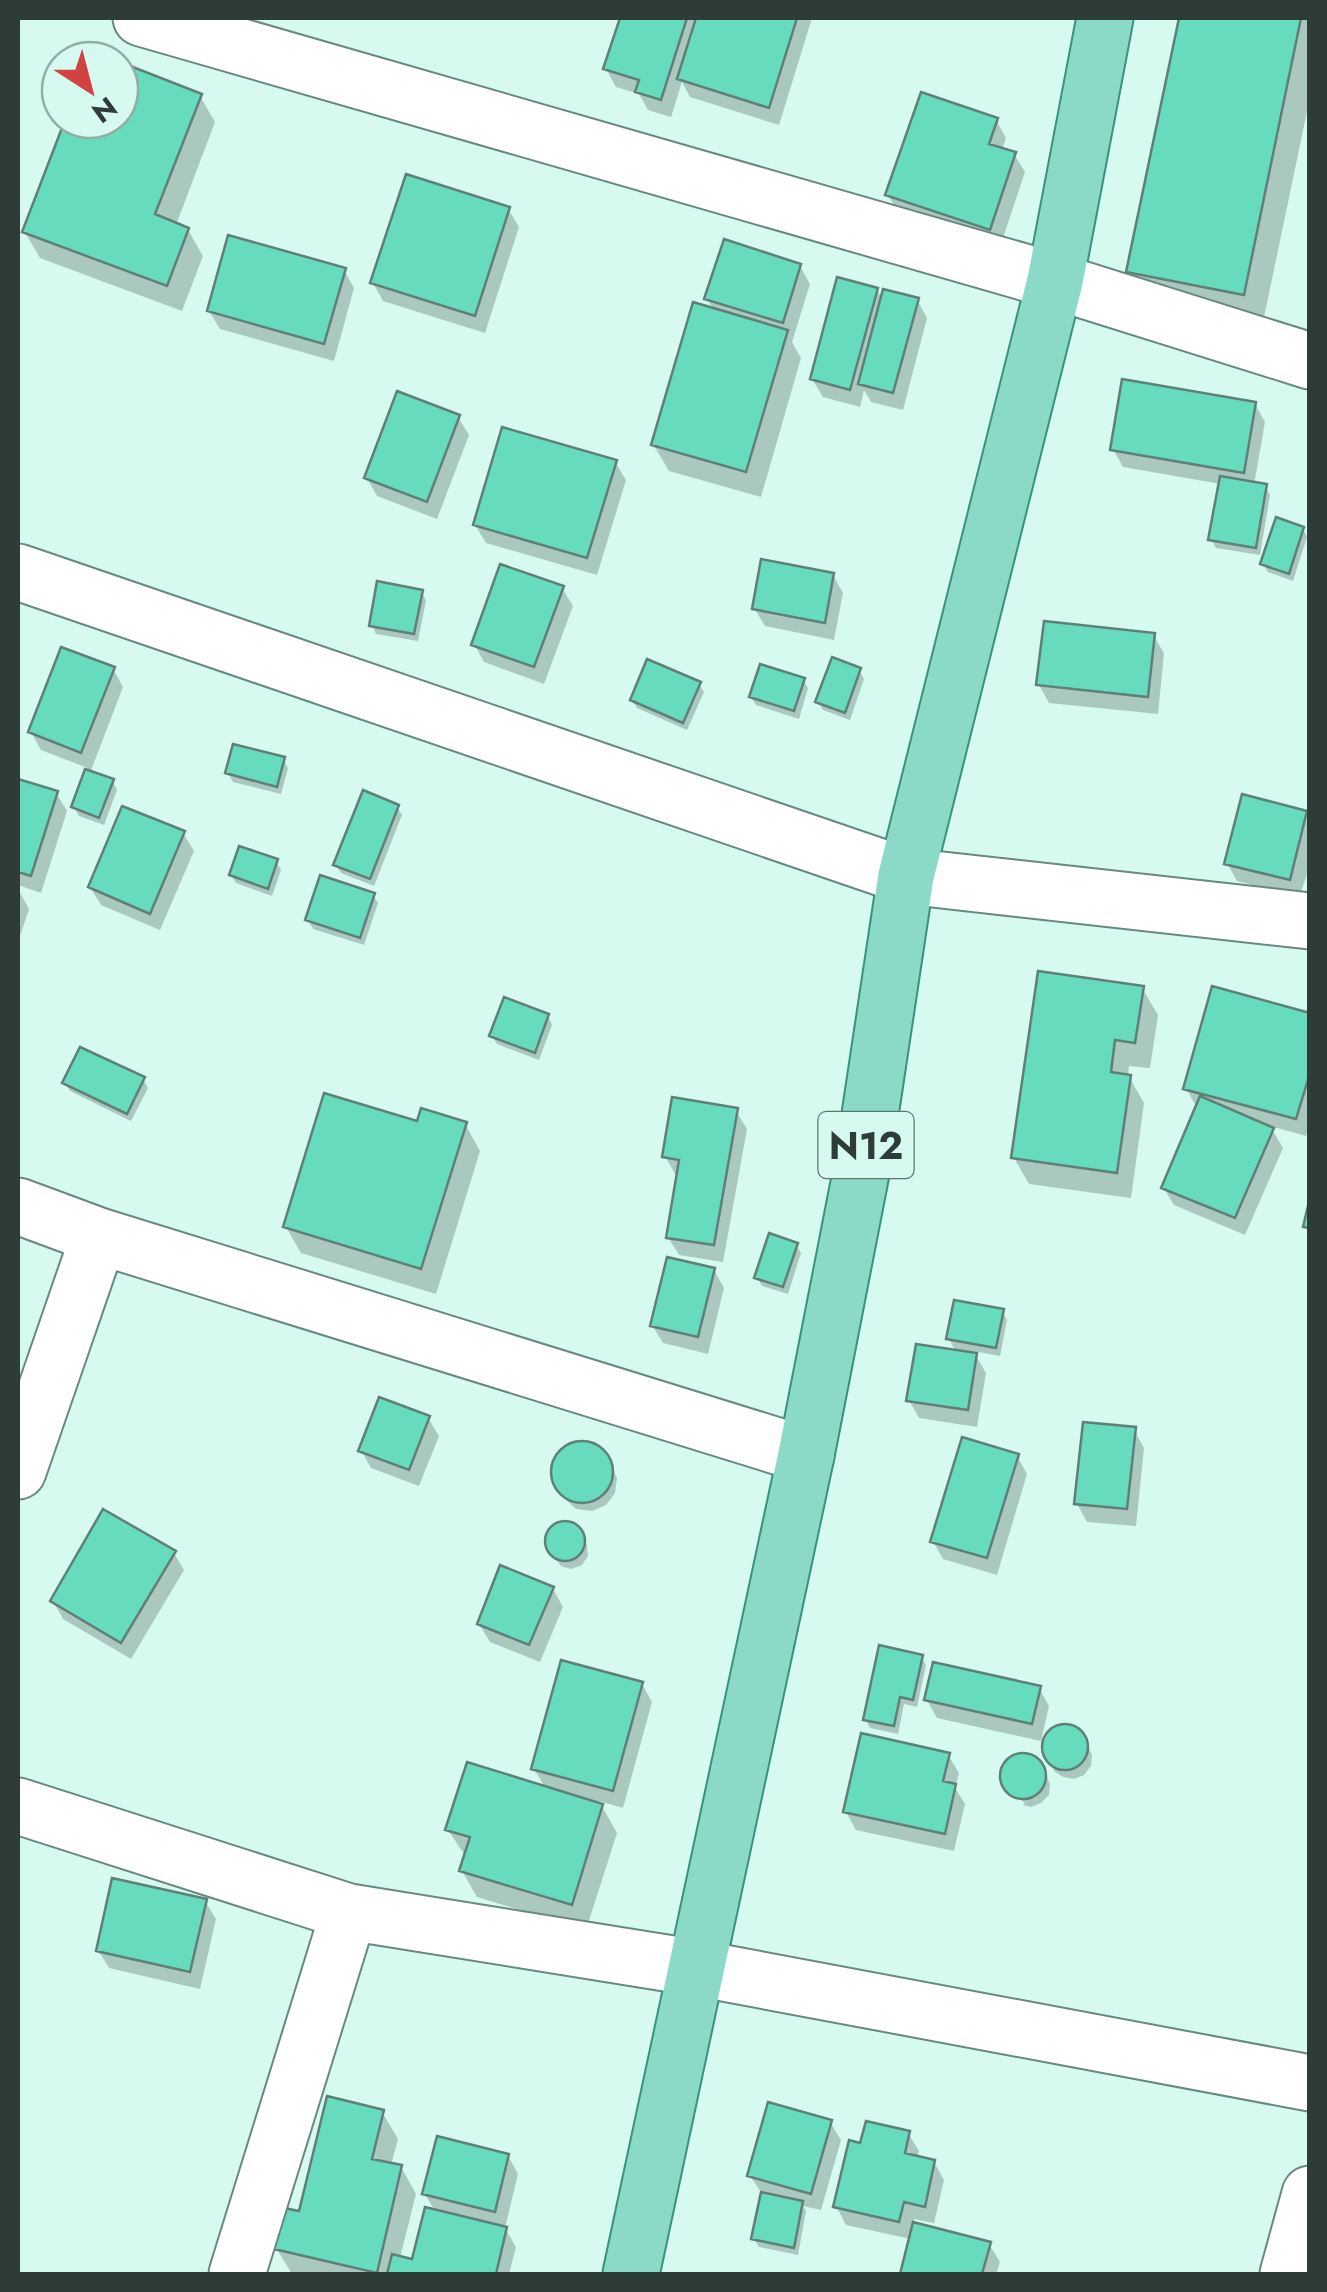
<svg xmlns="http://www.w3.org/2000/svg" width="1327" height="2292" font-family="Jost,sans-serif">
<rect width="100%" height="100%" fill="#d6faef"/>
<path fill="#0003" d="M622,18H812L779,125L690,97L682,82L671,117L648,110L639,94L616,87L606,69Z
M1182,18H1310V97L1262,327L1148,304L1129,271Z
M120,65L200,96L215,122L176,225L188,230L203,256L182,311L40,258L25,232L68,120H120Z
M996,120L1006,138L1002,150L1014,154L1025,172L1000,247L899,213L888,195Z
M508,209L519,227L485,333L383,301L373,283Z
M800,266L810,284L792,342L801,358L761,497L669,471L653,444L714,311L707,298Z
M344,270L354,288L334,361L220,329L209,311Z
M877,290L883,300H917L927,318L903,410L871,402L864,390L860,407L823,397L812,379Z
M1255,404L1265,422L1254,485L1265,486L1270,495L1260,555L1216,548L1211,539L1221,484L1123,467L1113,449Z
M458,417L469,435L437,519L377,496L367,478Z
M615,462L626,480L597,575L486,543L475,525Z
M1303,529L1307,537L1293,581L1268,572L1263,564Z
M833,575L843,593L834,640L765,626L754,608Z
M562,588L573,606L544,684L484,662L474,644Z
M421,592L426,600L418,641L376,634L372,625Z
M1153,635L1164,653L1158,714L1049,703L1039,685Z
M113,669L123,687L90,773L113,781L117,790L104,825L79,816L74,807L88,768L41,750L31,732Z
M859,670L864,679L850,720L823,710L818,702Z
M803,680L808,688L799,719L756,705L751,697Z
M699,684L704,692L687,730L637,708L632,700Z
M283,759L288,768L281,794L233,782L228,773Z
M18,781L56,793L67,811L41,893L18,885Z
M397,807L402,815L374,886L341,873L336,865Z
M1306,813L1310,820V866L1299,897L1237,881L1227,863Z
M183,833L194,851L160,930L101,905L90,887Z
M276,861L281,870L272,896L236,883L231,875Z
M18,889L29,909L18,942Z
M373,895L378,903L364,945L313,929L308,920Z
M1142,988L1158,1015L1150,1068L1129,1066L1128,1075L1144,1103L1131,1198L1029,1184L1014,1158Z
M1310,1015V1124L1306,1136L1270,1126L1283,1148L1245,1235L1174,1205L1163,1187L1197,1108L1186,1088Z
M548,1016L552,1025L539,1060L497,1044L492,1036Z
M143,1079L148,1088L131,1121L70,1091L65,1083Z
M736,1111L747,1129L723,1262L679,1255L668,1237L679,1175L675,1174L665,1156Z
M465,1124L480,1151L436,1294L301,1253L286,1227Z
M796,1245L801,1253L788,1294L762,1286L757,1277Z
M714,1270L724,1288L708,1354L663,1343L652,1325Z
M1002,1311L1007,1320L1000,1356L973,1351L986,1373L977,1427L919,1418L909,1400L956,1352L949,1339Z
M428,1418L439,1436L419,1486L371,1468L361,1450Z
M1134,1430L1144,1448L1136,1526L1087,1522L1077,1504Z
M579,1443L593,1445L606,1454L617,1478L615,1493L606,1505L592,1511L576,1509L565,1499L554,1475L556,1461L565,1449Z
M1017,1456L1027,1474L997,1575L943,1559L933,1541Z
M564,1523L575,1527L587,1545L588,1556L582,1565L571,1569L561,1566L548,1547V1537L553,1527Z
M174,1553L184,1570L131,1659L63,1619L53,1601Z
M553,1589L563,1607L540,1662L490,1642L479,1624Z
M921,1657L926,1665L917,1707L904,1704L898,1734L870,1728L865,1719Z
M642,1684L652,1702L623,1808L599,1801L617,1833L586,1930L477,1897L462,1871L466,1857L448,1830L546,1789L534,1769Z
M1039,1688L1049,1706L1041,1741L937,1718L927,1700Z
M1063,1726L1073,1728L1082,1734L1092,1755L1091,1766L1084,1775L1074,1779L1063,1777L1054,1771L1045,1750L1044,1741L1053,1731Z
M948,1755L959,1773L955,1788L965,1804L954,1851L856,1830L846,1812Z
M1022,1755L1033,1757L1041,1764L1050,1784L1049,1795L1041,1803L1031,1807L1023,1805L1025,1803L1006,1788L1003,1777L1012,1758Z
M205,1901L216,1919L200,1989L109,1968L98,1950Z
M382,2112L398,2139L391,2165L401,2167L416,2194L400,2258L414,2262L436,2213L425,2194L508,2156L518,2174L505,2228L516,2247L509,2274H292L276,2248Z
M830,2122L841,2140L821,2210L803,2206L806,2211L798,2255L759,2247L754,2239L763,2195L750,2176Z
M908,2133L919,2151L917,2158L934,2162L944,2180L934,2223L914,2219L913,2224L989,2244L1000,2262L996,2274H902L911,2239L846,2225L836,2206Z"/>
<path fill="#67dbbe" stroke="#5f8076" stroke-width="2.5" d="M620,18H687L661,100L635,92L639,80L603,69Z
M696,18H797L769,108L677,79Z
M1179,18H1301L1244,295L1126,272Z
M91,51L114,60H88Z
M120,62L202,94L155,214L189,228L167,286L22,232L65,120H120Z
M921,92L998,118L989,144L1016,152L990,230L885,195Z
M406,174L510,207L475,316L370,283Z
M228,235L346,268L324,344L207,311Z
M724,239L801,264L783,323L704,299Z
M837,277L878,288L850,390L810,379Z
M883,289L919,298L893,393L858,384Z
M693,302L788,330L746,472L651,445Z
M1122,379L1256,402L1244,473L1110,450Z
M397,391L460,415L427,502L364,478Z
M502,427L617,460L587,558L473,525Z
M1220,476L1267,484L1256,548L1208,540Z
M1276,517L1304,527L1289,574L1260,564Z
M761,559L834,573L825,623L752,609Z
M500,564L564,586L534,667L471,645Z
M377,581L423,590L414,634L369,626Z
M1044,621L1155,633L1148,697L1036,685Z
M61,647L115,667L81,753L28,732Z
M832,657L861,668L845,713L815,702Z
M647,659L701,682L683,723L630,700Z
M760,664L805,678L794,711L749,697Z
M233,744L285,757L277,787L225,773Z
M85,769L114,779L99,818L71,807Z
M18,779L58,791L31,876L18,872Z
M363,790L399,805L370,879L333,865Z
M1242,794L1307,811L1290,880L1224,864Z
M122,806L185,831L150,914L88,887Z
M239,846L278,859L268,889L229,875Z
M320,875L375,893L360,938L305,920Z
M1038,971L1144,986L1135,1043L1115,1040L1111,1072L1131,1075L1117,1173L1011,1158Z
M1212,986L1310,1013V1073L1296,1119L1183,1089Z
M504,997L549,1014L535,1053L489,1036Z
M80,1047L145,1077L127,1114L62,1083Z
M324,1093L417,1121L421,1108L467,1122L421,1269L283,1227Z
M1200,1096L1274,1128L1235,1218L1161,1188Z
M672,1097L738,1108L714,1245L666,1238L679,1160L662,1157Z
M1310,1197V1228L1303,1227Z
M769,1233L798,1243L783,1287L754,1278Z
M667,1257L715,1268L698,1337L650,1326Z
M954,1300L1004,1309L996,1348L946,1339Z
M916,1344L977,1353L968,1410L906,1401Z
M379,1397L430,1416L409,1470L358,1451Z
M1083,1422L1136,1427L1127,1509L1074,1504Z
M962,1437L1019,1454L987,1558L930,1542Z
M551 1472a31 31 0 1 1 62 0a31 31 0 1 1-62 0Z
M103,1509L176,1551L121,1643L50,1601Z
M545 1541a20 20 0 1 1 40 0a20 20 0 1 1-40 0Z
M500,1565L554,1587L529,1645L477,1624Z
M879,1645L923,1655L913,1700L900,1697L894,1726L863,1720Z
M561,1660L643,1682L613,1791L531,1769Z
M933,1662L1041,1686L1032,1724L924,1700Z
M1042 1747a23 23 0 1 1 46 0a23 23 0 1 1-46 0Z
M861,1733L950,1753L943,1781L956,1784L945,1834L843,1812Z
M1000 1776a23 23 0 1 1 46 0a23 23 0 1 1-46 0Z
M467,1762L603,1804L572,1905L459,1871L470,1837L445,1830Z
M112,1878L207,1899L190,1972L96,1951Z
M327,2096L384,2110L372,2159L402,2165L377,2273L274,2249L284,2208L299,2211Z
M768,2102L832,2120L811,2194L747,2176Z
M866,2121L910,2131L905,2153L935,2160L925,2207L904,2202L899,2222L833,2207L849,2140L860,2143Z
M437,2136L509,2154L495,2212L422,2194Z
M761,2192L803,2201L794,2248L751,2239Z
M425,2207L507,2227L496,2274H387L392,2254L412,2259Z
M913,2222L991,2242L982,2274H900Z"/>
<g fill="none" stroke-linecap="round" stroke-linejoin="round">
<defs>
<path id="minor" d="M141,18L1055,281L1310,361
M18,572L906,876L1310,921
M18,1206L99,1236L806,1455
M18,1471L99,1236
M18,1806L349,1912L697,1968L1310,2083
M237,2274L349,1912
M1288,2274L1310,2194"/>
<path id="major" d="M631,2274L806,1455L862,1168L906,876L1055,281L1105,18"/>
</defs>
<use href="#minor" stroke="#698980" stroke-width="59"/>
<use href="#major" stroke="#38927e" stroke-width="59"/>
<use href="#minor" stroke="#fff" stroke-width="55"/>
<use href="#major" stroke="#8bdac8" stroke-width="55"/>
</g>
<g text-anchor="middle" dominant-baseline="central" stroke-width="8" stroke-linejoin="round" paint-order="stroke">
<rect fill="#d6faef" stroke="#60756e" stroke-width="2.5" x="818.5" y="1112" width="95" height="66" rx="8"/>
<g font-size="38" font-weight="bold" fill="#2d3c37">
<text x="866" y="1145">N12</text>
</g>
</g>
<rect width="1327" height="2292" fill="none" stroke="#2d3c37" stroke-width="40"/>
<g transform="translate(90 90) rotate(144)"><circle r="48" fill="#d6faef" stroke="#92aea5" stroke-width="2.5"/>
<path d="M0-8L18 38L0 25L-18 38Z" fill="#d14242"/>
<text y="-15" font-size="28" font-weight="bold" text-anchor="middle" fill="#2d3c37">N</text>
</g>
</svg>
